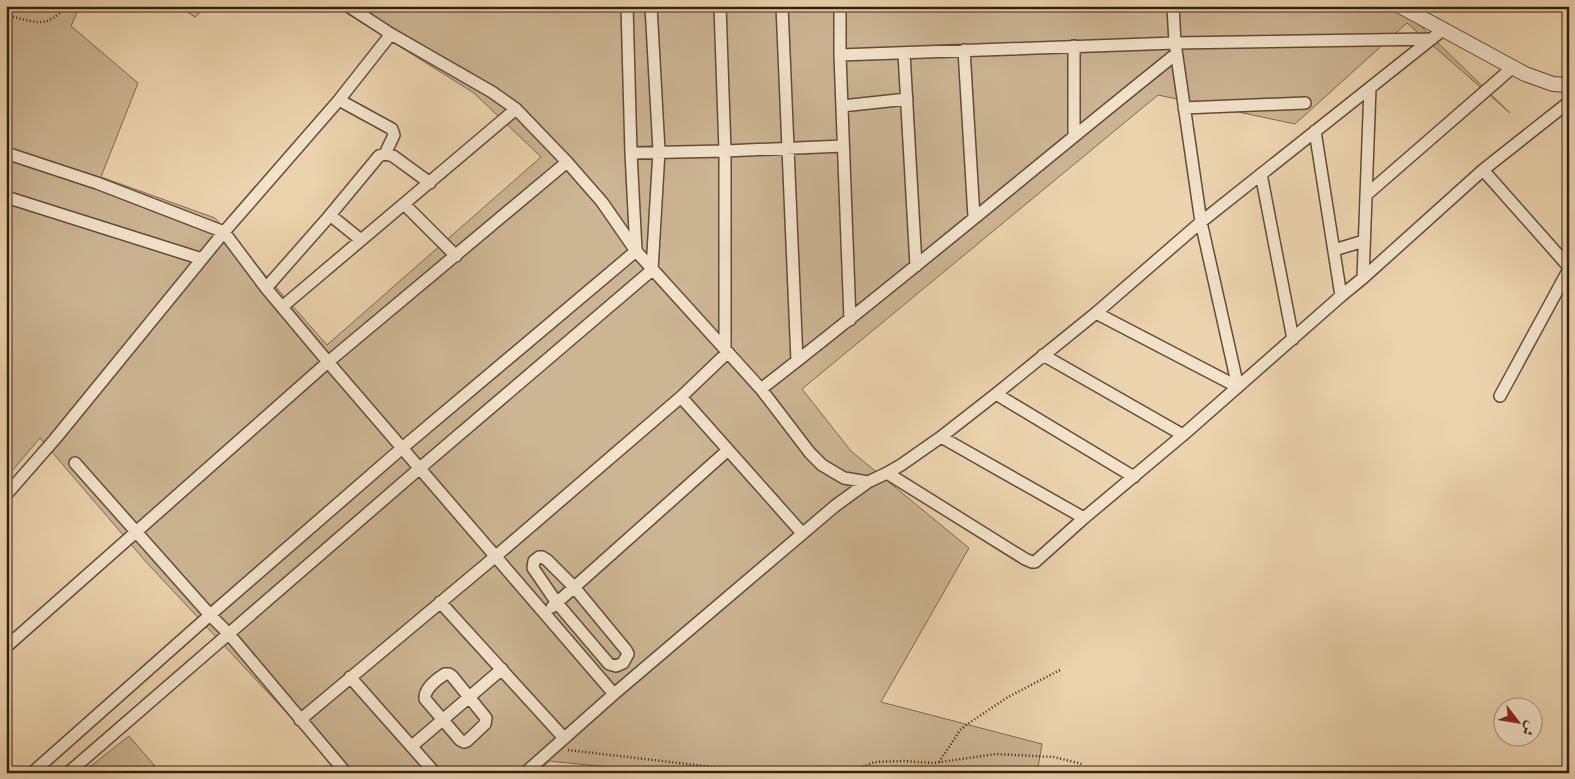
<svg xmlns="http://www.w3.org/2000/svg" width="1575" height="779" font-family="'Libre Caslon Text',Amiri,serif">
<rect width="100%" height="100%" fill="#ebd3ad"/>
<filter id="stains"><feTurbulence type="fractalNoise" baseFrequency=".004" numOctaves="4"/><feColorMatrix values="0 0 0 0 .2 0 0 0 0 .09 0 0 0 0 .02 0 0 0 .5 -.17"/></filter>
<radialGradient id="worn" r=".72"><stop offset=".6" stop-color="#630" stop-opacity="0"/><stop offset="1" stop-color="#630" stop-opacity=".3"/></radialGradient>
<path fill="#ccb593" stroke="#806a52" d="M6,6H80L71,26L138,83L101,177L215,218L327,345L541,157L474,93L335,6H1400L1510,113L1407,23L1295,124L1158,95L802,389L851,451L969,548L881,702L1042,744L1037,773H946L936,769L935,773H667L549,761L538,773H343L147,563L40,438L6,478Z
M178,6H207L195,17Z
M129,736L161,773H82Z"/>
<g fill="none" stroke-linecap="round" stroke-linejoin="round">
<defs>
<path id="minor" d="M348,6L391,34L492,92L516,109L567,162L602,202L636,251L761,389L810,453L822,465L844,478L868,482
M720,6L725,151V350
M782,6L797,361
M840,6V55L850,320
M964,50L974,217
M904,53L916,266
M840,55L1175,43L1432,39
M339,100L392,129L394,135L385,154
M842,106L907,99
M1184,108L1305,103
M1315,131L1341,296
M1074,136V46
M6,153L97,183L224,232L266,288L328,362L614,694
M631,153L725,151L843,146
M1483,170L1569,267
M1261,174L1293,339
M1366,195L1512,68
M6,197L202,259
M404,204L456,256
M330,215L361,240
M1334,250L1364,241
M1363,278L1370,88
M266,288L326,220L379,156L385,154L393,156L430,183
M282,307L516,109
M1096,313L1238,387L1201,222L1175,43L1173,6
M1043,355L1183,435
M761,389C902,280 1037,165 1176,54
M996,394L1134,477
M1500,396L1569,269
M681,397L802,533
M941,437L1084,518
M75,463L210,615L228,633L346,773
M887,473L1025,559L1032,562H1035L1084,518L1183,435L1341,296L1363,278L1483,170L1569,102
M6,495L55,439L224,232L339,100L391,34
M539,557H542L547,560L574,587L626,650L628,654L623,663L616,666L609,664L557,603L533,568L534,561Z
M440,602L564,738
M552,607L728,450
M6,647L328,362L567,162
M445,674H449L452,676L486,718L485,724L467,741L464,742L460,740L425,699C424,689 437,679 445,674Z
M350,677L435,773
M300,720L496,556L681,397L728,352
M412,746L502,669
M32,773L210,615L401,449L636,251L631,153L627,6
M68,773L420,468L652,270L659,151L651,6
M525,773L614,694L835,506L868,482L887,473L901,465L941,437L996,394L1096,313L1201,222L1444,29"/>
<path id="tertiary" d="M1400,6L1525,74L1553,84L1569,85"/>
</defs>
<use href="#minor" stroke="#614d39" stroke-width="14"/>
<use href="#tertiary" stroke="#614d39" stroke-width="16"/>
<path stroke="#332012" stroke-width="2.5" stroke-dasharray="1 2.5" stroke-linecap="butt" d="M6,15C33,21 46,31 66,6
M568,750L764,773
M939,762L955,738L960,730L969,723L1008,697L1060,670
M850,773L874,762L904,761L934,763L996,754L1054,757L1082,764"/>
<use href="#minor" stroke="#f2e2ca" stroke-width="11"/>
<use href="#tertiary" stroke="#f2e2ca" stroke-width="14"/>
</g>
<rect width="1575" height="779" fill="none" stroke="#ebd3ad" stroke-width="25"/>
<rect x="8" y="8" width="1560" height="764" fill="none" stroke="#332012" stroke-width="2.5"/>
<rect x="12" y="12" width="1550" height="754" fill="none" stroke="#332012"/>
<g transform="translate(1518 722) rotate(121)"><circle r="24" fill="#f2e2ca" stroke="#a69480"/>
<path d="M0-4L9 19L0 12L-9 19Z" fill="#8f2418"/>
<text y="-8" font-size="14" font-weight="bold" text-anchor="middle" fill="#332012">ش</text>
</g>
<rect width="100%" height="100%" filter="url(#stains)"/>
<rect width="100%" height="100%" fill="url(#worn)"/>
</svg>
